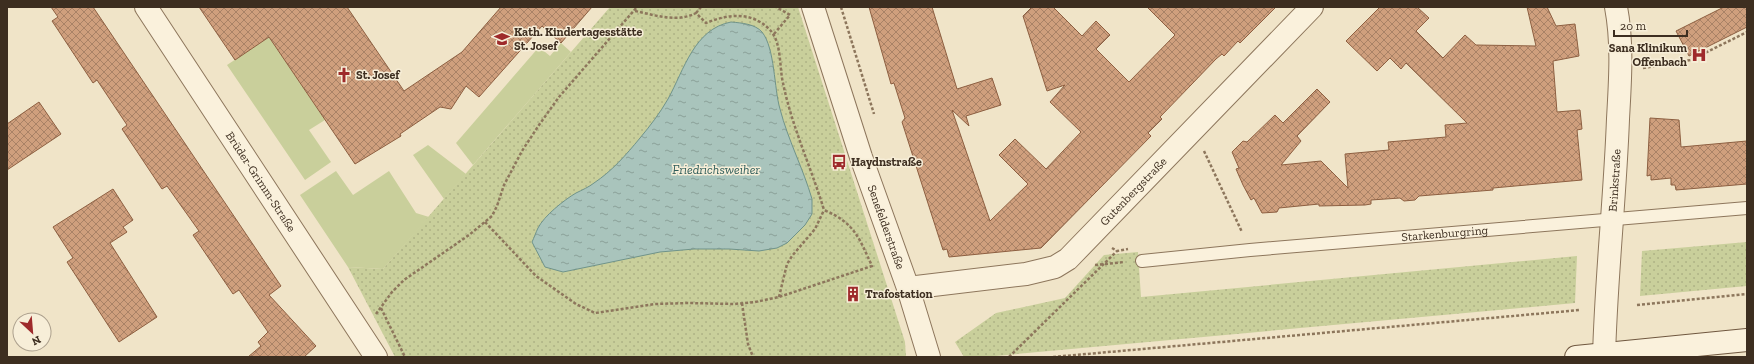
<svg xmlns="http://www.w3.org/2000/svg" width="1754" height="364" font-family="'Zilla Slab',serif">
<defs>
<pattern id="park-dots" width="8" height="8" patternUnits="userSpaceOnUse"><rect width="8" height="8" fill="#c9cf9b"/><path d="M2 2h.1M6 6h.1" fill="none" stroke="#aeb285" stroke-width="1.8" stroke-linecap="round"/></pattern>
<pattern id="water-ripples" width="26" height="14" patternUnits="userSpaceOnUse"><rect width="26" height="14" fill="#a9c4bc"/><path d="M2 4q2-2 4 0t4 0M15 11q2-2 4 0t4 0" fill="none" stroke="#8ba098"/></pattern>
<pattern id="building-cross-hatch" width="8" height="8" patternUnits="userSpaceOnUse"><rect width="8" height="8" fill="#cf9f7d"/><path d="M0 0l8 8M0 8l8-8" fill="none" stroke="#a98266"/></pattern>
</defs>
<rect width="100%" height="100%" fill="#f0e4c8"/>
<path fill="#c9cf9b" d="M269,37L325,120L309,130L331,162L305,180L227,65Z
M561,43L571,52L473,165L456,143L539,47L550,56Z
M428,145L466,174L444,199L413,155Z
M336,171L353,195L389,171L416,213L429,217L383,269L348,267L300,195Z"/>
<path fill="url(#park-dots)" d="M610,7H798L905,342L906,357H395L348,267L383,269Z
M1747,242V286L1640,296L1642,251Z
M1138,252L1141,297L1577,256L1575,303L984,357H964L955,342L996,313L1065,298L1104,255Z"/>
<path fill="url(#water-ripples)" stroke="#6f938a" d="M731,22C742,23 755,24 762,32C775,48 774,89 780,109C788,140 803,168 812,199V214L805,225L787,243L777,248L759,251L729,249H694L660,252L563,272L545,267L532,242C534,238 536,232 538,228C544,216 564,200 576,193C582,190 589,187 594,183C612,171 626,155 640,138C650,126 660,113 668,99C684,70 694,29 731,22Z"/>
<path fill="url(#building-cross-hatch)" stroke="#8d5f41" d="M51,7H93L281,286L269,295L316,346L304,357H248L261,346L258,342L268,332L239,290L233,294L193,235L199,231L167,186L162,189L122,129L127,125L97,80L93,83L58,30L52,21L58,17Z
M199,7H347L404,91L462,52L501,7H592L561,43L542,26L479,97L466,86L451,109L440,107L400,134L401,136L355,164L269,37L235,60Z
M869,7H932L957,89L992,78L1001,105L966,116L969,126L952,110L990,221L1028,184L999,155L1015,139L1046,169L1081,132L1050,102L1065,85L1047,91L1023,16L1032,7H1053L1082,36L1096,21L1110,35L1096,49L1129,82L1175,35L1147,7H1276L1240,43L1238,41L1224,56L1222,54L1216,59L1191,85L1160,117L1162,119L1148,133L1151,136L1041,248L949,257L947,249L943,250L933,219L902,122L905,118L894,83L891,84Z
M1380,7H1417L1429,18L1416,31L1443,58L1465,35L1476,45L1536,46L1527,7H1547L1556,26L1575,24L1579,56L1553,61L1557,112L1580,110L1582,129L1577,130L1582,180L1493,188V190L1419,196L1415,200L1404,201L1400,198L1371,200V204L1365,205L1319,206V204L1279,208L1277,212L1262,213L1254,198L1251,200L1243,185L1236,169L1239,168L1232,152L1243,141L1247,142L1275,115L1283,123L1317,89L1330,102L1297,136L1301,141L1281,165L1321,161L1348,188L1345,154L1389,150L1388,142L1446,137L1445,125L1467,123L1406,63L1401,69L1390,58L1377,71L1346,41Z
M1724,7H1747V27L1689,56L1676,31Z
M39,102L61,134L7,170V124Z
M1650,118L1679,120L1681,147L1747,141V184L1676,190L1675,185H1671V178L1651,180V175L1647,176Z
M113,189L133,220L123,227L127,232L110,243L157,317L119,342L67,262L73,258L53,227Z"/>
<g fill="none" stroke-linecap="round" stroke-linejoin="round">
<defs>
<g id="lane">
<path id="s1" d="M1142,261L1250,250L1747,208"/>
</g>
<g id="street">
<path id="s2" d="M146,7L376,357"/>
<path id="s3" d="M813,7L861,157L908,288L929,357"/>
<path id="s4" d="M908,288L1026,274L1055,267L1068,259L1312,7"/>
<path id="s5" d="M1604,357C1606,278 1615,199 1618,119C1620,82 1623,44 1616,7"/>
</g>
<path id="secondary" d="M1576,357L1747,340"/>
</defs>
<use href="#lane" stroke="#8d765c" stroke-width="14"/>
<use href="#street" stroke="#8d765c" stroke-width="24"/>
<use href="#secondary" stroke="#6f573f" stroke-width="24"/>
<path stroke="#8d765c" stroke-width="2.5" stroke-dasharray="3 2" stroke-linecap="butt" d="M841,7L874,114
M696,13L701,7
M774,34L790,15L776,7
M1643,68L1691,60L1747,32
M1204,151L1242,232
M485,222L536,276L576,304L595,313L655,304L688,303L734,304L755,302L779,297L872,266C859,238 855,223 824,210C811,167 792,127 783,83C779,66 782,43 770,30C752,11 728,14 706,23L696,13C677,23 655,15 635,11
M1112,248L1117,251L1128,249
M1095,265L1124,262
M779,297L787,264L792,256L815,229L824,210
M742,303L748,344L753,357
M1637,305L1747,294
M381,308L405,357
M376,314L392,292L404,280L469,235L492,216L497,206L504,185L522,151L539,125L559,97L637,7
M1009,357L1117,251
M1053,357L1580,310"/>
<use href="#lane" stroke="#faf1dc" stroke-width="12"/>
<use href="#street" stroke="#faf1dc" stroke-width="22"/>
<use href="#secondary" stroke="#faf1dc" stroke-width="22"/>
</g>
<defs>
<symbol id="school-bare" viewBox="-9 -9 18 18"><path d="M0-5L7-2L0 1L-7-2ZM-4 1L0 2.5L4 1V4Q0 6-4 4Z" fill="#9e2a2b" stroke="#f7eed8" stroke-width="2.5" paint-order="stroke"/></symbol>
<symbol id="hospital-bare" viewBox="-9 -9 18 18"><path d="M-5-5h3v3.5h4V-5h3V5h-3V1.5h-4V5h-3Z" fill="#9e2a2b" stroke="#f7eed8" stroke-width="2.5" paint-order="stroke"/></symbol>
<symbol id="church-bare" viewBox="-9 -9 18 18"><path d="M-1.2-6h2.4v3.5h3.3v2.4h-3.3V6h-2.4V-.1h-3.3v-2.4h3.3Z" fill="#9e2a2b" stroke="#f7eed8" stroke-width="2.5" paint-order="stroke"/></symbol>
<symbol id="bus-bare" viewBox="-9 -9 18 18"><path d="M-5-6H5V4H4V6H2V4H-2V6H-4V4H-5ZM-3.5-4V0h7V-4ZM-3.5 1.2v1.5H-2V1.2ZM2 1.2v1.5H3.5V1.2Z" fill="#9e2a2b" stroke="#f7eed8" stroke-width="2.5" paint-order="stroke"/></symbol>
<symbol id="building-bare" viewBox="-9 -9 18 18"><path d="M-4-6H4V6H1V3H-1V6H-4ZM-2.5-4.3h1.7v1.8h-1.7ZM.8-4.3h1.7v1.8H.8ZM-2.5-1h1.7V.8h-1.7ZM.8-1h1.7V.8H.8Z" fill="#9e2a2b" stroke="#f7eed8" stroke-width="2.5" paint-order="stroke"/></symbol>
</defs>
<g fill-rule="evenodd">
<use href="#school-bare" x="491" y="28" width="22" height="22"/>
<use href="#hospital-bare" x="1688" y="44" width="22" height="22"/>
<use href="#church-bare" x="333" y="64" width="22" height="22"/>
<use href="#bus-bare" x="828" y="151" width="22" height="22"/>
<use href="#building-bare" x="842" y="283" width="22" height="22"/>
</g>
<g text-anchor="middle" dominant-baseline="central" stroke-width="3" stroke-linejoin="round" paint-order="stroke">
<g font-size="12" font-weight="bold" fill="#3d2e20" stroke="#f7eed8" text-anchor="start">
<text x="514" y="32">Kath. Kindertagesstätte<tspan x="514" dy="14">St. Josef</tspan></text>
<text x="1687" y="48" text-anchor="end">Sana Klinikum<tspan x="1687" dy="14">Offenbach</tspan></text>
<text x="356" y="75">St. Josef</text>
<text x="851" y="162">Haydnstraße</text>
<text x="865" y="294">Trafostation</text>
</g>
<g font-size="12" fill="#3d2e20" stroke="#f7eed8">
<text stroke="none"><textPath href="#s5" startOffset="177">Brinkstraße</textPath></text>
<text stroke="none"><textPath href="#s2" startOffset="209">Brüder-Grimm-Straße</textPath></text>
<text stroke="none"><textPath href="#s4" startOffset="258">Gutenbergstraße</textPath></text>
<text stroke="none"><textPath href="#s3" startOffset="232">Senefelderstraße</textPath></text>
<text stroke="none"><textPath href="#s1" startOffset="304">Starkenburgring</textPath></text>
</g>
<g font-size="13" font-style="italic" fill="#2f5d5a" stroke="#f7eed8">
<text x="716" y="169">Friedrichsweiher</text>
</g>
</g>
<rect width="1754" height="364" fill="none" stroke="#3d2e20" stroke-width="16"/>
<g transform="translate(32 332) rotate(154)"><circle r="19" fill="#f7eed8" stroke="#ada18e"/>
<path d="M0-3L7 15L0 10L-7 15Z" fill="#9e2a2b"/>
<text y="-6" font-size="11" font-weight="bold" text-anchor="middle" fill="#3d2e20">N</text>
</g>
<path d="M1614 30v6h73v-6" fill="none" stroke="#3d2e20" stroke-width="2"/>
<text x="1620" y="30" font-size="12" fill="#3d2e20" stroke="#f7eed8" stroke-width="3" paint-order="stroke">20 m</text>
</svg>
